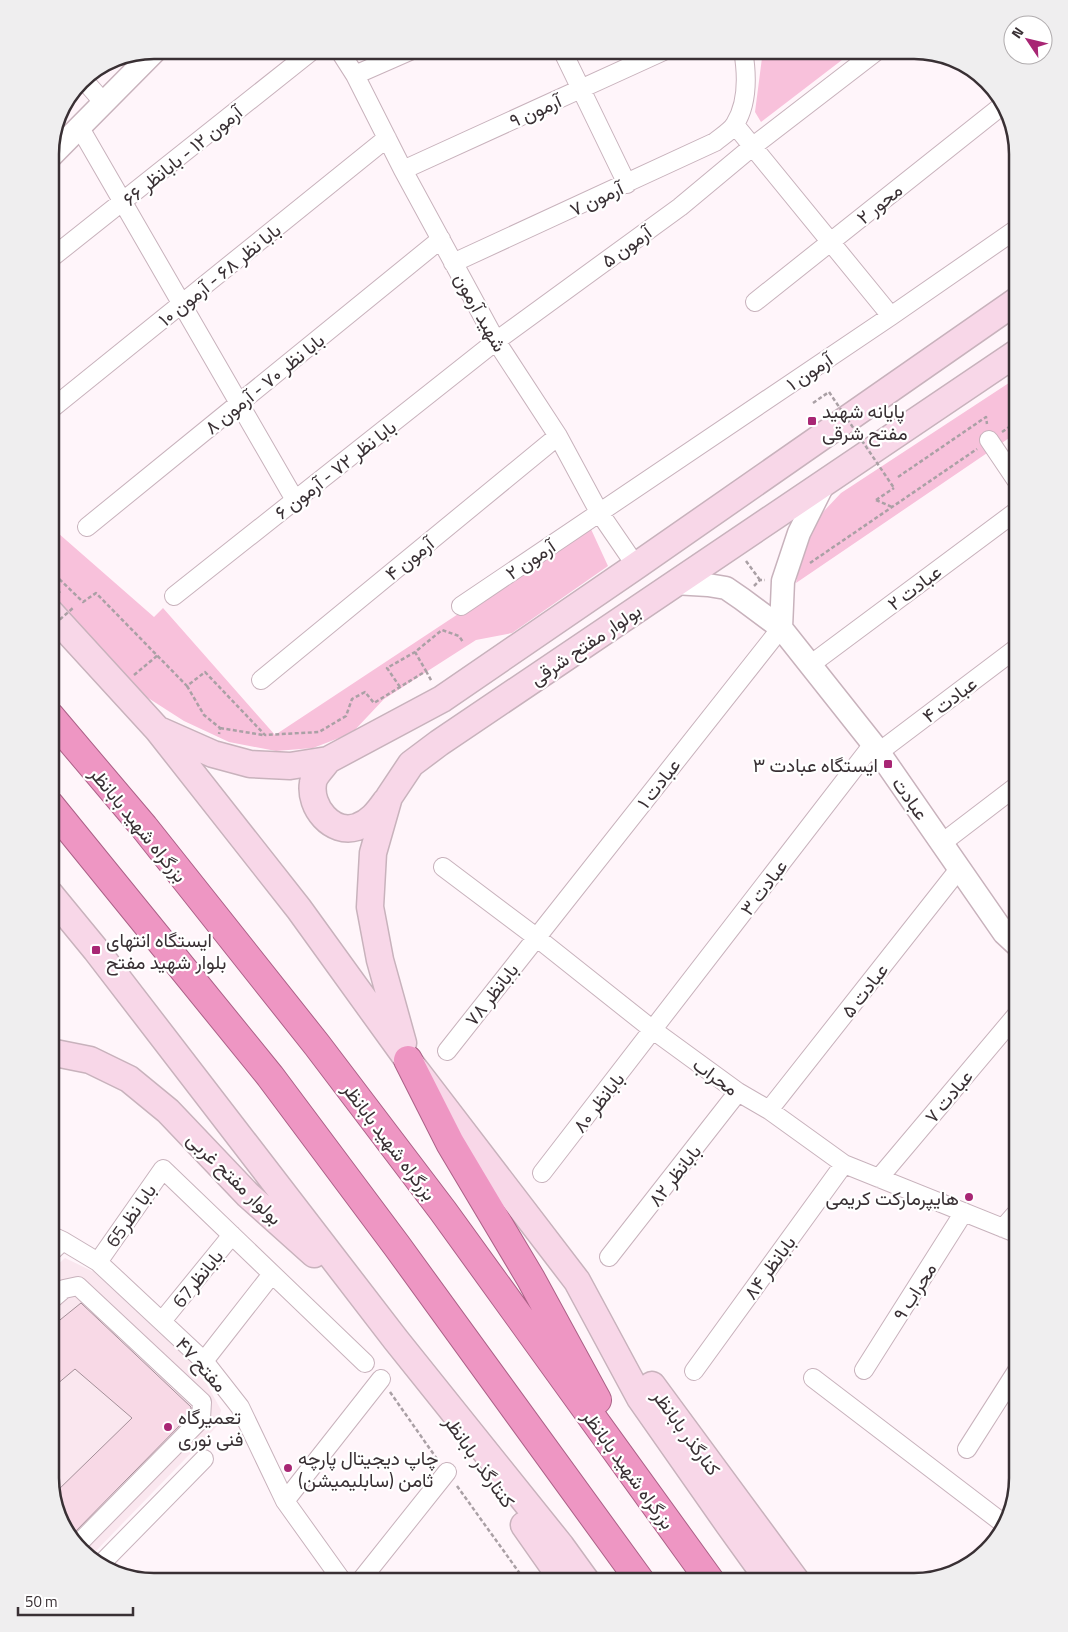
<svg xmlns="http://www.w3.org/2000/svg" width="1068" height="1632" font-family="'Titillium Web',Vazirmatn,sans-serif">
<rect width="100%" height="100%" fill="#fff5fa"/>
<path fill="#fae7ef" d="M65,1258L94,1272L199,1370L221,1410L218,1425L90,1557L61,1524L50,1478V1272Z"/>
<path fill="#f8c1db" d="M763,50H855L761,122L755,112Z
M1018,377V432L796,583L805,539L824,511L841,493Z
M50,526L154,617L163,608L275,735L590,527L608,566L512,633L476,640L384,699L352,733L313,748L276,751L229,742L184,721L145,696L50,596Z"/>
<path fill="#f8d9e6" stroke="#a48f98" d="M81,1303L191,1407V1414L71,1536L61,1524L54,1494L132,1418L75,1369L50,1390V1328Z"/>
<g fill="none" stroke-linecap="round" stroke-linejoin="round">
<defs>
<path id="minor" d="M339,50L355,75L403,170L496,341L558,436L599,512L636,566
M562,50L627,184
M355,75L412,50
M83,79L104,103
M735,125L891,316
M80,128L295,500
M403,170L666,50
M50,259L313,50
M453,263L715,142C721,137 731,131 735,124C748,103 747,73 743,50
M755,302L1004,104
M50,410L387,138
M989,440L1018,483
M87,527L441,239
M174,596L496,341L680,207L752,147L878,50
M461,606L891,316L1018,228
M810,665L1018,510
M261,680L558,436
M879,752L1018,647
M942,843L1018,785
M443,867L536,937L653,1030L738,1092L769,1110L844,1164L1018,1234
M1004,933L1018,922
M447,1051L781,628
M769,1110L959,869
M542,1173L873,744
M879,1178L1018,1013
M1003,1228L1018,1211
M50,1235L63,1241L98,1262L204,1361L240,1407L285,1501L343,1582
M50,1253L63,1241
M609,1257L738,1092
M98,1262L163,1169L365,1363
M50,1301L64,1289L78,1286L202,1402L201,1419L78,1544
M162,1321L232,1235
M204,1361L272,1274
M864,1370L964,1212
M694,1371L844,1164
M813,1378L1004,1524
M967,1449L1018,1369
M285,1501L381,1379
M99,1566L204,1459
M357,1582L361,1580L447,1472"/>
<path id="tertiary" d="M50,157L156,50
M674,583L708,585L726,588L742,599L781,628L873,744L1004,933L1018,946
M781,628L783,581L799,533L824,483"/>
<path id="secondary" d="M50,612L158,730L299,909L408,1060L577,1281L640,1398L729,1525L770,1582
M161,731L213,754L250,764L290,766L328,760L442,699L636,566L1018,300
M328,760C324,766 314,775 313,783C309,807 332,835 357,827C371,822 378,812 386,801
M50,894L96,950L396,1340L561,1546L587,1582
M403,1043L380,960L370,907L373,853L389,797L411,764L439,743L1018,352
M50,1052L90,1060L129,1079L168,1111L248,1195L314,1254
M652,1385L797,1582
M524,1525L564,1582"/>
<path id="trunk" d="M50,716L144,827L317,1045L443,1211L711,1582
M50,805L270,1076L397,1246L641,1582
M408,1060L450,1143L531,1279L597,1400"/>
</defs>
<use href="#minor" stroke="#c8b2bc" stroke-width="20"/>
<use href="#tertiary" stroke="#c8b2bc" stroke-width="25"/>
<use href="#secondary" stroke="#c8b2bc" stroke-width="29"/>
<use href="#trunk" stroke="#ab6187" stroke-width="30"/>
<path stroke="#aaa0a5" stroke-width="2.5" stroke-dasharray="4 2.5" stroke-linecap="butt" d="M813,403L829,392
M1002,432L1018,421
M898,477L986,417L987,424
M876,500L894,488
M876,500L892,507
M746,561L760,580
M810,563L977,449
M50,568L55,562L50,557
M50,570L83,602L96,593L187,686L205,672L265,735L319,732L346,716L352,699L365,692L374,703L426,671L415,652L442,630L459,636L463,642
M50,572L57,589L60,593
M754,586L760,580H765
M426,671L432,682
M134,675L158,655
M187,686L204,715L220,728L219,734
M400,687L387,668L415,652
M220,728L263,735
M390,1392L437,1459
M457,1486L526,1582"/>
<use href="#minor" stroke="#fff" stroke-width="18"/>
<use href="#tertiary" stroke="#fff" stroke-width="22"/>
<use href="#secondary" stroke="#f8d7e8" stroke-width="26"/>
<use href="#trunk" stroke="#ee96c3" stroke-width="28"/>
<path stroke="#aaa0a5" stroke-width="2.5" stroke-dasharray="4 2.5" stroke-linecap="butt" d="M829,392L894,488
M50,628L73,608"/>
</g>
<g fill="#a82674" stroke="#fff" stroke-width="2">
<rect x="807" y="416" width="10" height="10" rx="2.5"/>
<rect x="883" y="759" width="10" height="10" rx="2.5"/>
<rect x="91" y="945" width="10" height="10" rx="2.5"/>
<circle cx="969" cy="1197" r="5"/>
<circle cx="168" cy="1427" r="5"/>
<circle cx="288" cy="1468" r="5"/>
</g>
<g text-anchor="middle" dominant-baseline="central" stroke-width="4.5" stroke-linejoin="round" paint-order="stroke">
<g font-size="19" fill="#393034" stroke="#fff">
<text transform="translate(535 110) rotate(-24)">آرمون ۹</text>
<text transform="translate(182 155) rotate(-39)">آرمون ۱۲ - بابانظر ۶۶</text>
<text transform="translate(596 198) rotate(-25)">آرمون ۷</text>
<text transform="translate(879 203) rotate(-39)">محور ۲</text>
<text transform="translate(626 246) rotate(-36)">آرمون ۵</text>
<text transform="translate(219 274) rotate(-39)">بابا نظر ۶۸ - آرمون ۱۰</text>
<text transform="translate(481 312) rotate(61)">شهید آرمون</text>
<text transform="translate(809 371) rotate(-34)">آرمون ۱</text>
<text transform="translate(264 383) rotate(-39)">بابا نظر ۷۰ - آرمون ۸</text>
<text transform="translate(335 469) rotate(-38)">بابا نظر ۷۲ - آرمون ۶</text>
<text transform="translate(409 558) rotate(-39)">آرمون ۴</text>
<text transform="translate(530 559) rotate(-34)">آرمون ۲</text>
<text transform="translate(914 587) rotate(-37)">عبادت ۲</text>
<text transform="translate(585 644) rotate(-34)">بولوار مفتح شرقی</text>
<text transform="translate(949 699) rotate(-37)">عبادت ۴</text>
<text transform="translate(658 783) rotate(-52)">عبادت ۱</text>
<text transform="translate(911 798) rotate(55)">عبادت</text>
<text transform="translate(139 824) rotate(51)">بزرگراه شهید بابانظر</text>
<text transform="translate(763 887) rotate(-53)">عبادت ۳</text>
<text transform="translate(864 990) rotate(-52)">عبادت ۵</text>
<text transform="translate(491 994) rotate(-52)">بابانظر ۷۸</text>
<text transform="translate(716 1076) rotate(36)">محراب</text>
<text transform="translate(948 1096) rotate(-50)">عبادت ۷</text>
<text transform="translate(598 1102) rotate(-52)">بابانظر ۸۰</text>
<text transform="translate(390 1141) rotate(53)">بزرگراه شهید بابانظر</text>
<text transform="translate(674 1175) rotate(-52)">بابانظر ۸۲</text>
<text transform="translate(235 1178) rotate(44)">بولوار مفتح غربی</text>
<text transform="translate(130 1215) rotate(-55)">بابا نظر65</text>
<text transform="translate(769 1267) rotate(-54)">بابانظر ۸۴</text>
<text transform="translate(197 1278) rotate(-51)">بابانظر67</text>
<text transform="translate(914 1291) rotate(-58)">محراب ۹</text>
<text transform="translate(202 1364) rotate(48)">مفتح ۴۷</text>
<text transform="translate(687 1432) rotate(54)">کنارگذر بابانظر</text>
<text transform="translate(480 1461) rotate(55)">کنتارگذر بابانظر</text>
<text transform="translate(629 1469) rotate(54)">بزرگراه شهید بابانظر</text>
</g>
<g font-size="19" fill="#393034" stroke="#fff" text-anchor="start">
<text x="822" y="410">پایانه شهید<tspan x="822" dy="22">مفتح شرقی</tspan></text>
<text x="878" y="764" text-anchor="end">ایستگاه عبادت ۳</text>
<text x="106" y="939">ایستگاه انتهای<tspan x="106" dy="22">بلوار شهید مفتح</tspan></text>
<text x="959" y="1197" text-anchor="end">هایپرمارکت کریمی</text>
<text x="178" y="1416">تعمیرگاه<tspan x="178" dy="22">فنی نوری</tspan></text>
<text x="298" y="1457">چاپ دیجیتال پارچه<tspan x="298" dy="22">ثامن (سابلیمیشن)</tspan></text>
</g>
</g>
<path d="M0 0H1068V1632H0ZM154 59H914A95 95 0 0 1 1009 154V1478A95 95 0 0 1 914 1573H154A95 95 0 0 1 59 1478V154A95 95 0 0 1 154 59Z" fill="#efeeef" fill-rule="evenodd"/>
<path fill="none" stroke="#393034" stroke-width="2.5" d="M154 59H914A95 95 0 0 1 1009 154V1478A95 95 0 0 1 914 1573H154A95 95 0 0 1 59 1478V154A95 95 0 0 1 154 59Z"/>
<g transform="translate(1028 40) rotate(305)"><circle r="24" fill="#ffffff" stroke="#b0acae"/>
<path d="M0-4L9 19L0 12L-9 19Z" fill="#a82674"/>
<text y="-8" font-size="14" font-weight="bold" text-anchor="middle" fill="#393034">N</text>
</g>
<path d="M18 1607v8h115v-8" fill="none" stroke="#393034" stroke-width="2.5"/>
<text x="25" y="1607" font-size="15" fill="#393034" stroke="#ffffff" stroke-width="4" paint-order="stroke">50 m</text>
</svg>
